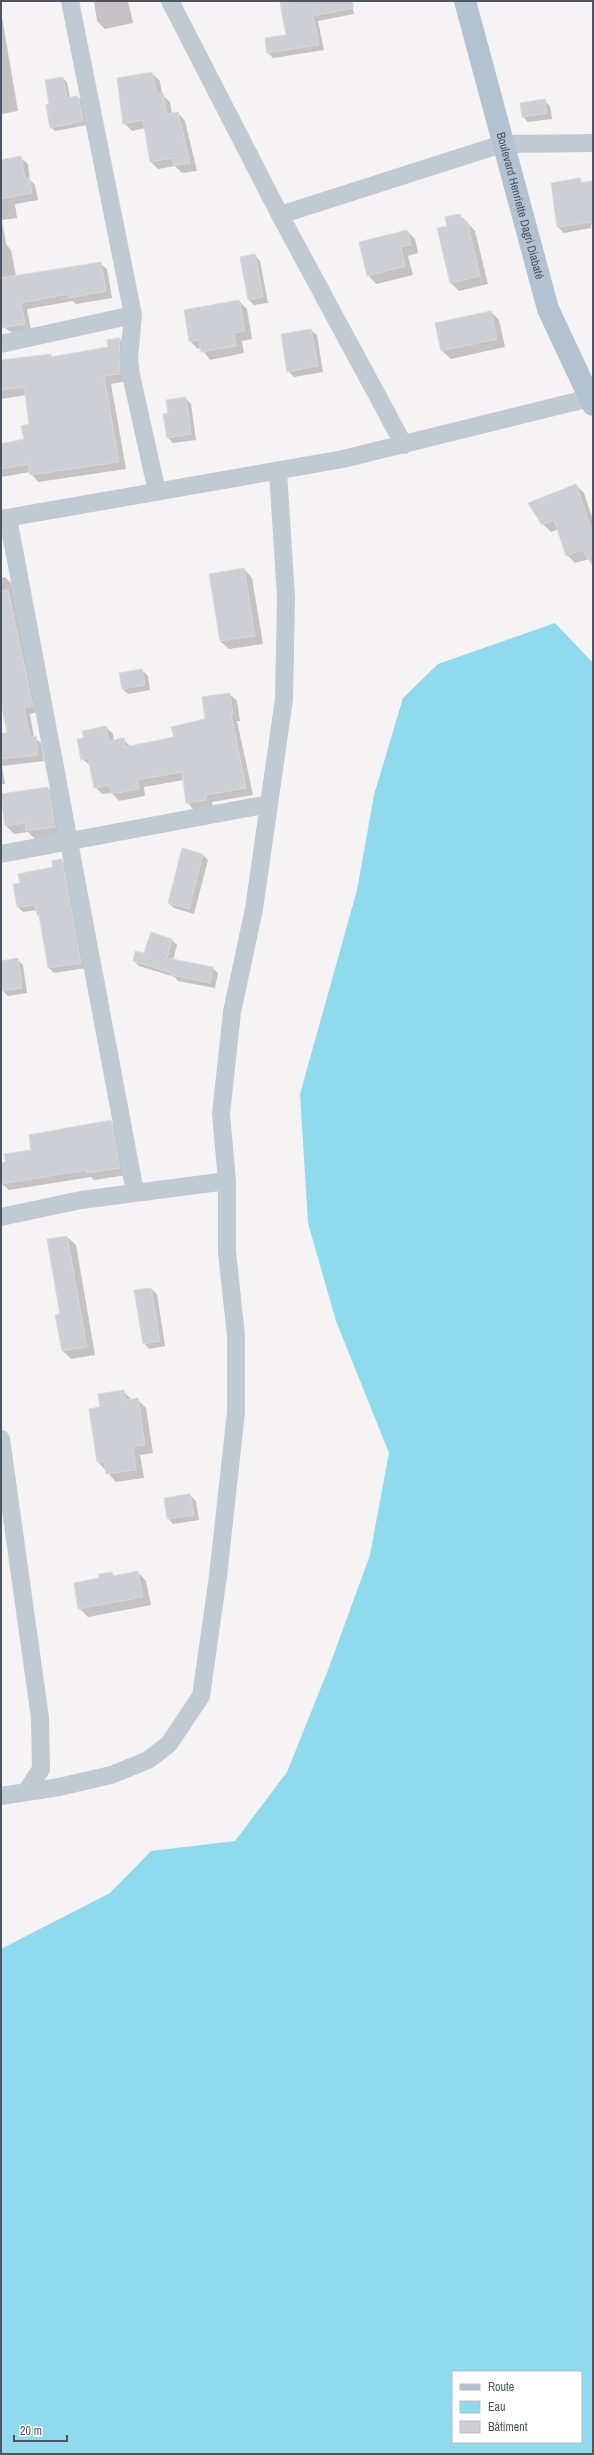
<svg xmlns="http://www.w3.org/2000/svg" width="594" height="2455" font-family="'Archivo Narrow',sans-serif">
<rect width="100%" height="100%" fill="#f5f3f3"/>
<path fill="#90daee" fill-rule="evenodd" d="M555,623L593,663V2454H1V1949L110,1893L151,1851L235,1841L287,1772L328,1670L370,1555L389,1453L336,1321L308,1223L300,1094L357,890L374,795L403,698L438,664ZM453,2372H581V2442H453Z"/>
<path fill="#0003" d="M94,1H128L133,23L105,29L97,21Z
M280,1H351L354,14L318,21L324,50L273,58L268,53L287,36Z
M1,11L18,111L2,114L1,113Z
M152,73L160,81L162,94L170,102L172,114L178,113L185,121L197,171L182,173L175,166L158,169L150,161L145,128L132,131L124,123Z
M63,78L67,82L70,99L78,97L82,101L87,125L55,131L51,127L50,105Z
M544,100L550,106L552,119L528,122L523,117Z
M21,158L28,164L30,180L35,185L38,200L15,204L17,218L2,220L6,244L11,250L16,276L100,263L107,269L112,298L76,304L73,301L27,309L31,330L12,333L1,325V161Z
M579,179L584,184L593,182V224L591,225V228L564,233L558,227L552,183Z
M460,215L475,231L488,284L459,291L450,282L448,227Z
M407,231L415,239L418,253L408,256L413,275L376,284L368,275Z
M255,255L260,261L268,303L254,305L249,300Z
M239,301L247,309L252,339L242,341L244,353L210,360L201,348L198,349L190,341Z
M491,312L499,320L505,347L451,359L442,351L437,324Z
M311,330L317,335L323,372L294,377L288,371Z
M120,339L127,346V381L111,384L126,469L38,482L30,472L1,477V445L25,440L30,425L26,395L1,399V365L50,355L53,358L109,348L108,341Z
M185,398L191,404L196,440L173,443L168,438L169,414Z
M576,485L584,493L593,520V564L589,559L575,563L567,555L559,529L551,532L543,524Z
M244,569L252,578L263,644L229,649L220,641Z
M5,577L11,583L38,712L30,714L34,737L41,743L44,761L2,766L5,784H1V737L8,735L1,697V578Z
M142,670L148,676L150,690L128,694L122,689Z
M230,694L237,701L240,721H237L253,795L212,802L213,807L194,810L187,802L184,780L144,787L145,796L119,801L112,793L102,794L95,787L91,766L82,759L85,739L106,727L113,734L114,741L123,739L131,747L175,738L206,720Z
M48,788L56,796L63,835L35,839L28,832L14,834L6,826L1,795Z
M183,849L203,855L208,860L194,914L174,908L169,903Z
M61,860L66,865L86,968L54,973L49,968L41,918L37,910L23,912L18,907L21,884L54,868Z
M151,934L172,940L177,945L173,960L212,968L218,973L215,988L178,981L175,977L139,966L134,961L145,954Z
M17,959L23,965L27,993L8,996L2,990L1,962Z
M110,1121L117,1128L126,1175L94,1180L91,1177L9,1190L2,1184L1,1164Z
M67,1237L76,1245L95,1355L71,1359L63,1351L61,1315L48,1240Z
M151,1289L157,1294L165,1346L149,1349L144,1343Z
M123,1391L132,1400L137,1399L146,1408L153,1453L140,1455L144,1478L116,1482L98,1462L101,1408Z
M190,1495L196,1501L199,1520L173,1524L168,1518Z
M138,1572L146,1581L151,1605L88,1617L79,1608L100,1579L111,1573L115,1576Z"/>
<path fill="#cdcfd5" stroke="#d7d9de" d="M294,1H353V8L313,16L319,45L267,53L265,38L286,35L280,3Z
M152,72L157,94L163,93L167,114L178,112L190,163L174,166L172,158L150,162L143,120L123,124L117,78Z
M63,77L67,98L78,96L83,121L50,128L46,105L49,104L45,80Z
M545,99L547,113L522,117L520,103Z
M21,156L25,178L29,177L32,193L1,199V160Z
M580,178V183L593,181V222L557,227L551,183Z
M460,214L462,222L467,221L480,276L450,283L437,228L447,226L445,217Z
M407,230L411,245L401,247L405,266L367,276L359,242Z
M255,254L263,297L248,300L240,257Z
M101,262L106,291L69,298L68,294L21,303L25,324L1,328V278Z
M239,300L245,331L234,333L236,346L201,352L199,340L189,341L184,310Z
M491,311L497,339L441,351L435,323Z
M311,329L318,366L287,372L281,334Z
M120,338L119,357L120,374L104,376L119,462L30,475L28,464L1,469V444L24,439L21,426L29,424L24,387L1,390V360L51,354V357L108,347L107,340Z
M186,397L191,434L167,438L163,414L168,413L166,400Z
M576,484L593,534V566L582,550L566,556L554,520L542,525L528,503Z
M244,568L255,636L220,641L209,574Z
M8,590L33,706L24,708L30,737L36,736L38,755L1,759V733H7L1,702V591Z
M142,669L145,685L122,689L119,673Z
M230,693L233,714H231L246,788L206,795V800L186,803L182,772L137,780L139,789L111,794L109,785L94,788L88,758L81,760L77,739L84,738L82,731L106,726L109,741L124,738L125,747L174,737L171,727L205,719L202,697Z
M48,787L55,827L26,831L25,823L5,826L1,794Z
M182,848L203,854L189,909L168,903Z
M62,859L81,963L48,968L39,915H37L35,905L17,907L13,884L20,883L18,874L53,867L52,861Z
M151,932L172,939L167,958L213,967L210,983L171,975L172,973L133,961L135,951L144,953Z
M18,958L22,988L1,991V961Z
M111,1120L120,1168L86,1173V1170L1,1184V1163L6,1162L4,1154L31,1150L29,1135Z
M67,1236L87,1347L62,1351L55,1315L60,1314L47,1239Z
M151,1288L160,1341L143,1344L134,1290Z
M124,1390L125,1400L138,1398L145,1445L133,1446L136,1470L106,1474L104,1461L97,1462L89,1409L100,1407L98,1394Z
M190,1494L194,1515L167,1519L164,1498Z
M138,1571L143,1597L78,1609L74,1583L99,1578V1574L112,1572L113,1576Z"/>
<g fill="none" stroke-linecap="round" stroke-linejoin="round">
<path stroke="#c1cad2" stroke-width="18" d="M70,1L133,315
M170,1L280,215L404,445
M280,215L502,144L593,143
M1,344L133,315L129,358L131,375L157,492
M8,518L135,1192
M1,519L343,459L590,398
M1,854L269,804
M1,1217L81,1200L227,1181
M1,1439L40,1718L41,1769L26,1792
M1,1796L59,1787L111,1775L148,1760L169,1744L201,1696L218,1576L236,1412V1336L227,1252V1181L221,1114L232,1012L254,909L284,699L286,598L278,472"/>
<path stroke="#b3c2d1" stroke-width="22" id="s1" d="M465,1L548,309L593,405"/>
</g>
<g text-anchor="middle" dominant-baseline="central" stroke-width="4" stroke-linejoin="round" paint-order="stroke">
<g font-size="12" fill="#4a5661" stroke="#fff">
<text stroke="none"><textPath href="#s1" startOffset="212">Boulevard Henriette Dagri Diabaté</textPath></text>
</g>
</g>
<rect width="594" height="2455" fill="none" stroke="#4a5661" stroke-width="4"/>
<rect x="452" y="2371" width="130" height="72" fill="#ffffff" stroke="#b7bbc0"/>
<rect x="460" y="2384" width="20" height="6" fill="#b3c2d1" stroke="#b7bbc0"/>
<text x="488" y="2391" font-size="12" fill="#4a5661">Route</text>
<rect x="460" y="2401" width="20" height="12" fill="#90daee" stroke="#b7bbc0"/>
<text x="488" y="2411" font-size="12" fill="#4a5661">Eau</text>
<rect x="460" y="2421" width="20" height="12" fill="#cdcfd5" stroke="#b7bbc0"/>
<text x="488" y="2431" font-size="12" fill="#4a5661">Bâtiment</text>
<path d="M14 2435v6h53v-6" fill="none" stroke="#4a5661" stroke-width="2"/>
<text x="20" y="2435" font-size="12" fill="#4a5661" stroke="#ffffff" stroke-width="3" paint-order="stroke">20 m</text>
</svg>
